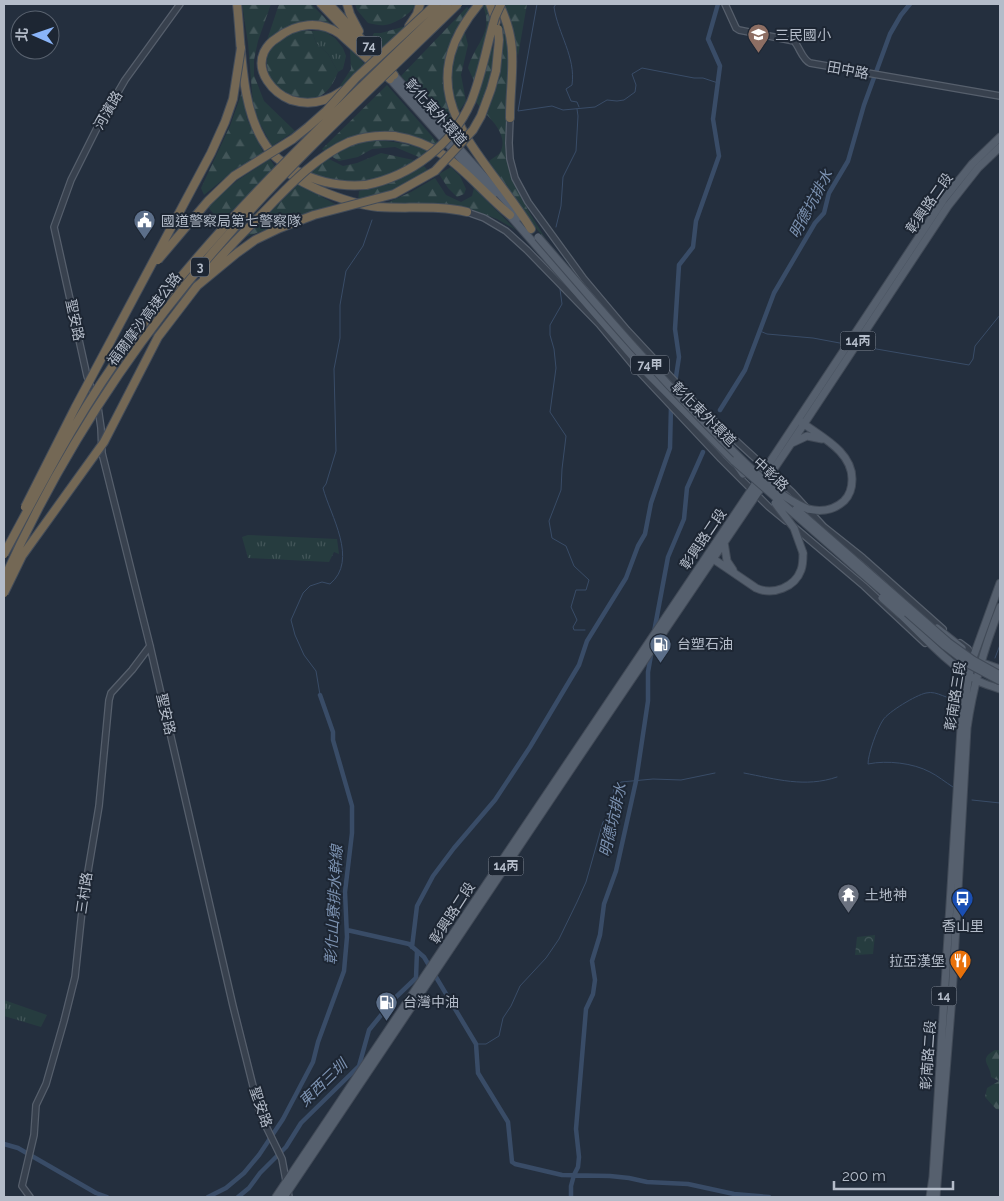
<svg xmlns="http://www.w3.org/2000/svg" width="1004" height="1201" font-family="Raleway,'Noto Sans TC',sans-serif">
<defs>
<pattern id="grass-tufts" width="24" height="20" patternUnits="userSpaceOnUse" patternTransform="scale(1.25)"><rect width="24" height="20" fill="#263c3f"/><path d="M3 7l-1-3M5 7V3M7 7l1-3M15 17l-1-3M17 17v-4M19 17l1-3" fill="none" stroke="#435659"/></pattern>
<pattern id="forest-firs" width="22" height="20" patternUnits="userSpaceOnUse" patternTransform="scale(1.25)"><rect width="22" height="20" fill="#263c3f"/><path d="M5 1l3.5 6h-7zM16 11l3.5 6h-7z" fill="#435659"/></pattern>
<pattern id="park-crowns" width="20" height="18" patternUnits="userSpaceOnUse" patternTransform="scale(1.25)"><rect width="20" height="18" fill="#263c3f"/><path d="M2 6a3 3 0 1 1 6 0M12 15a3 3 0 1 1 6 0" fill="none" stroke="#435659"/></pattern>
</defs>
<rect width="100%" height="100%" fill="#242f3e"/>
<path fill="url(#grass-tufts)" d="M312,31H324L335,38L343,48L346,56L343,69L338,72L328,54L316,43Z
M248,535L337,539L339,554L334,552L329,562L248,558L242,537Z
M4,1000L47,1015L41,1027L4,1016Z"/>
<path fill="url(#forest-firs)" d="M242,4H271L258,41L254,60V75L264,101L295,131L272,146L259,122L253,104L248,43Z
M279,4H311L333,26C304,15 291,24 267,40Z
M355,4H415C413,13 395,24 385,25C380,26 374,24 368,23L357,10Z
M487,4L491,20L474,81L468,68C475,43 494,33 483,6Z
M506,4H527L518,56L505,7Z
M467,7L469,9L452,36L444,70L445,97L453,123L445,127L401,76Z
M501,16L509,37L507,152C511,187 529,211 547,241C525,216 505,190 489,161C492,159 496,156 499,154C509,140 496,124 487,115L500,75L502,51Z
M406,26L381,49L372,37L374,33H381Z
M301,30L312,31L316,43L328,54L338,72C329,97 312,106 288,95C285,93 280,92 277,90C270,83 264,63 268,54C274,41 289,34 301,30Z
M465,33L468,45L461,75L466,101L458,113C449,87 445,54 465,33Z
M490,45L495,51L490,79L480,107L474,100Z
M350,49L366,65L345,87L336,92L351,69Z
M387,85L437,142L436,144L400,134H378L326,152L322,149Z
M242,92L247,119L264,154L237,168L204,195L201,188L230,126Z
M373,140C394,141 412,144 430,152L421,158L395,147L372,149L358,157L339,161L331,156L351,145Z
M381,153L418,161C379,188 352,187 308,174L327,158L343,166L357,163Z
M270,159L275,167L248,196L220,221L207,206L238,180Z
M424,166L429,172C406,185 384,195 358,201L359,191L397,180Z
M451,167L460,176L466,189L464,194L457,197L448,188L439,174Z
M435,178L446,195L461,202L472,196L474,188L516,230L497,219L468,208L382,205L411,192Z
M298,184L335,204L246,237Z
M995,1050H1000V1110L996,1109L985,1097L987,1088L999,1081L991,1077C991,1064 977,1060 995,1050Z"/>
<path fill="url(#park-crowns)" d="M875,935L873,954L855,955L857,937Z"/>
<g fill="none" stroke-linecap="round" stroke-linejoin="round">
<path stroke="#394c67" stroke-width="1" d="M537,4L518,111L552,106L563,110L595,107L607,100L617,101L624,100L635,92L636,85L632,74L642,68L694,78H703L718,83
M556,4L554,7C558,34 576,57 572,85L566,89L571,101L577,102L579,107
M556,227L561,206L563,177L576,151L578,116L577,109
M560,289L562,304L550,325V335L554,349L556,368L550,412L566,436L562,469L561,490L549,521L552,538L566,546L574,566L589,580L586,590H576L571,607L577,620L573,627L574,630H585
M760,331L767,334L813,338L845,344
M859,346L969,365L973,359L975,346L1000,315
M995,658L1000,645
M320,695L316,671L304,655L295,635L291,620L303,593L310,586L322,582L330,584C359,560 330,515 323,488L326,484L336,451L334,369L340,338V305L346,271L363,246L372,220
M744,773C776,779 805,788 837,777
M953,787C945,782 938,776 930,772C913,763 887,760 868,764C868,754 877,729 883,720C888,712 916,695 926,693C938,690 947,701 960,699
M972,800L1000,803
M476,1044H486L499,1036L503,1018L511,1006L520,986L546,958L559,939L577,902L586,882L603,822C612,814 612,799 614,788L621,782L653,779L681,780L715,773"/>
<path stroke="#394c67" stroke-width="4.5" d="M675,383L679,357L675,329L679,265L693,247L696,221L719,156L713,119L720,66L708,39L718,4
M720,410L745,370L774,293L815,223L824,213L829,193L848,161L864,105L890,34L901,15L910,4
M654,632L668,557L684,519L687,488L703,452
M347,930L409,944L424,957L476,1044L478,1073L508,1122L512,1162L515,1164L562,1175L610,1176L629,1178L647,1182L688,1184L734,1194L769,1197
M412,947L417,906L433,876L454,848L495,800L530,747L579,665L587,641L626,578L638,546L645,534L651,503L670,448L671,406
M4,1144L18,1148L96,1193L107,1197
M208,1197L226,1188L244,1173L259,1155L283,1119L313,1062L318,1042L344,971L347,937L345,892L352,833V806L333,740V732L320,695
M238,1197L249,1188L260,1173L286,1147L301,1123L359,1066L369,1030L395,998L416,978L417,951
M571,1197V1186L574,1175L578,1167L579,1157L576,1129L586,1009L593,994L595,980L592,961L600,935L604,904L616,871L636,781L648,701V672L651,655"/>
<defs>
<path id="minor" d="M180,4L125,80L96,130L71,180L54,227L87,376L98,407L101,428L102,453L150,646L233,1006L260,1114L282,1159L289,1197
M725,4L736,28L739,30L794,41C800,48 802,59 810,63L1000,96
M510,118L509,143L510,159L515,178L528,202L584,279L627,330L696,404L792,492L824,527L863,558L943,629
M467,212L484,218L506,231L527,250L599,324L633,365L721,459L769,507L786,521
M793,526L864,586L925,643
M960,643L968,649L973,657
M30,1197L22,1186L34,1135L36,1105L46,1084L64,1021L75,977L83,901L99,806L109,700L111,693L132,670L150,646"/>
<path id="major" d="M394,75L520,217
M390,79L493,195
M506,211L646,372L734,461L743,474
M800,421C819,436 853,451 852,480C852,488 850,495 844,501C833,511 821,512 808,509
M792,443L807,436L822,439
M724,542L727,561L733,570
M709,556L756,588C773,596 795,587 801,570C803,565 803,559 803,553
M901,615C924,637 947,663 975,679C982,684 992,686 1000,689
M937,628L962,648
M980,662L1000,669
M276,1197L766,468L944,199L972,164L1000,137
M284,1197L575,763L790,445L948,206L978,168L1000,147
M930,1197L933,1177L961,728L969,675L974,655L1000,583
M936,1197L952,997L967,728C973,685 984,648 1000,607"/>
<path id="highway" d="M237,4C242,48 240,110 267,147C274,158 286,165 297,171C319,183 341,187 366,185
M321,4L366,51
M329,4L394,75
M347,4L350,14L359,31
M479,4C402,96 484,152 531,229
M490,4L496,22
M499,4C520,46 510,74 510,118
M409,26L417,14L420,4
M342,91C326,102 310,106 291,100C273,93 255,72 264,52C267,46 272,41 277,38C296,23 320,20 340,34L390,79
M394,136C451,145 469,181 510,215
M283,168C293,178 306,184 319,190C338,198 358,205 378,207C408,209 437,205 467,212"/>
</defs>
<use href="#minor" stroke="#565f6c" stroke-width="8"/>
<use href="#major" stroke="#414a57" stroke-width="9"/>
<use href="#highway" stroke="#434c59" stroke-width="10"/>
<use href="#minor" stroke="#38414e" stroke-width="5.5"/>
<use href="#major" stroke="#56606e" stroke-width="7"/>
<use href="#highway" stroke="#746855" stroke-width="8"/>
<defs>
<path id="major-bridge" d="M538,237C595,303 652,370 714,432C739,457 775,496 808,509
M734,461L945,646L970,665L1000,681
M775,503L794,528L803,553
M796,509L948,642L973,660L1000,675
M882,598L901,615"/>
<path id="highway-bridge" d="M366,185C411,176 452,145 471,102C482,75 487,45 495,17L501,4
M158,260L208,201L234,176L293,139L308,127L326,111L356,78L436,4
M204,277C219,257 236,240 253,223C282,194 311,159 349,142C364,136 378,135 394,136
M25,507L75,408L211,153L225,122L233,99L241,48
M4,554C43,482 80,409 129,343C221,217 336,112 447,4
M4,579C60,455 131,345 221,243C294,159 378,82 458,4
M4,593L22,556L104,442L158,337L197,286L237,253L255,240L280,228L314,215L394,194L435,171L473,130L481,116L491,89L496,71L499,40L498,29"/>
</defs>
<use href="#major-bridge" stroke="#414a57" stroke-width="9" stroke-linecap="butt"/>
<use href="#highway-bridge" stroke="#434c59" stroke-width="10" stroke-linecap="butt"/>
<use href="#major-bridge" stroke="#56606e" stroke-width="7"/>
<use href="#highway-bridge" stroke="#746855" stroke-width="8"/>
</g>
<defs>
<symbol id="school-pin" viewBox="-11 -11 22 30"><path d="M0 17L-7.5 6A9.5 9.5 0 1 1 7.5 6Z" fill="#8d6e63" stroke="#1d2633"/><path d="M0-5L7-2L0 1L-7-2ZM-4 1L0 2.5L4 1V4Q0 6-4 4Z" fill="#fff"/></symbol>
<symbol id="civic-pin" viewBox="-11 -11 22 30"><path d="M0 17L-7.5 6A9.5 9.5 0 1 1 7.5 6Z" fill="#5c6f8a" stroke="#1d2633"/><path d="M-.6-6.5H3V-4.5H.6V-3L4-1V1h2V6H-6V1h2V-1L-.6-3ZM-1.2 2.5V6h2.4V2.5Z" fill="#fff"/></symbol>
<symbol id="fuel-pin" viewBox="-11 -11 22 30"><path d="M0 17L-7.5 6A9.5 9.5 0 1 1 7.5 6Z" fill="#5c6f8a" stroke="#1d2633"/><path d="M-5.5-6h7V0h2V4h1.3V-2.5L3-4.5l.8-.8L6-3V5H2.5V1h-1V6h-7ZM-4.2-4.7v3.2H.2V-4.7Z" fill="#fff"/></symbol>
<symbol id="temple-pin" viewBox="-11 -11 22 30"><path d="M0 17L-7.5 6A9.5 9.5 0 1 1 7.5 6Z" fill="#6b7280" stroke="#1d2633"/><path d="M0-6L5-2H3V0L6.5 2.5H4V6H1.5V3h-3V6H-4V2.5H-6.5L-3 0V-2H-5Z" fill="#fff"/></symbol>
<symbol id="bus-pin" viewBox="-11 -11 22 30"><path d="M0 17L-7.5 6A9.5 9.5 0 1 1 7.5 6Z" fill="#1a4fb4" stroke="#1d2633"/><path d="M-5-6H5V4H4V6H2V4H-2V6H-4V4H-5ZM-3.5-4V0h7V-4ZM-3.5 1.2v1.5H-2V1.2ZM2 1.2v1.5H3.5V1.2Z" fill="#fff"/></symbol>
<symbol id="restaurant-pin" viewBox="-11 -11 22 30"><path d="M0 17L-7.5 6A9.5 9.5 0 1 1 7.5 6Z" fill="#e8710a" stroke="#1d2633"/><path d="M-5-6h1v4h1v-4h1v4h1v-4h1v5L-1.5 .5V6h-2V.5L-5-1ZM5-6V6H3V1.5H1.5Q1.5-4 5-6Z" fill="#fff"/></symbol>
</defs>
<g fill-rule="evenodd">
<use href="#school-pin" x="746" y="22" width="25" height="34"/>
<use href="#civic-pin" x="132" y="208" width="25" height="34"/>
<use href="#fuel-pin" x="648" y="632" width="25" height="34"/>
<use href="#temple-pin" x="836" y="882" width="25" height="34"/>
<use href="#bus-pin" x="950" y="886" width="25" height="34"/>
<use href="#restaurant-pin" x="948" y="948" width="25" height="34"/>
<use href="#fuel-pin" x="374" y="990" width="25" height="34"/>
</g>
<g text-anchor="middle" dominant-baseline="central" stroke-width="4" stroke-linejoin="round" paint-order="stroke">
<g fill="#1d2633" stroke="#878f9c" stroke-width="1">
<rect x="356.5" y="36.5" width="25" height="19" rx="4"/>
<rect x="191" y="257.5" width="18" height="19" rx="4"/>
<rect x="840.5" y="331.5" width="35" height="19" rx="4"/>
<rect x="631" y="355.5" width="38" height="19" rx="4"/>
<rect x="488.5" y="856.5" width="35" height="19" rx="4"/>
<rect x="931.5" y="986.5" width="25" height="19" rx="4"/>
</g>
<g font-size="12" font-weight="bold" fill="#b4bcc9">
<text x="369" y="46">74</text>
<text x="200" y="267">3</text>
<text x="858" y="341">14丙</text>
<text x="650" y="365">74甲</text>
<text x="506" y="866">14丙</text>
<text x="944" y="996">14</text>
</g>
<g font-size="14" fill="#b4bcc9" stroke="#1d2633" text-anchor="start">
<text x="775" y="35">三民國小</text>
<text x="161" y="221">國道警察局第七警察隊</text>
<text x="677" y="644">台塑石油</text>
<text x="865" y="895">土地神</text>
<text x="963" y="926" text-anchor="middle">香山里</text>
<text x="945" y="961" text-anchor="end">拉亞漢堡</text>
<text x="403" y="1002">台灣中油</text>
</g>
<g font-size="14" fill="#b4bcc9" stroke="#1d2633">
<text transform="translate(848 70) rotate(10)">田中路</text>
<text transform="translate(108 110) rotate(-60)">河濱路</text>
<text transform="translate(436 112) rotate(48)">彰化東外環道</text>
<text transform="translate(929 203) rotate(-55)">彰興路二段</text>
<text transform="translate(144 319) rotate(-53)">福爾摩沙高速公路</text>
<text transform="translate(75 320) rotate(78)">聖安路</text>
<text transform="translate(704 414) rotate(45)">彰化東外環道</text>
<text transform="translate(771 474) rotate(43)">中彰路</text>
<text transform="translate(703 539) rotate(-56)">彰興路二段</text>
<text transform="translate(955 696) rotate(-81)">彰南路三段</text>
<text transform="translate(166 714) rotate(77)">聖安路</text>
<text transform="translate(84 893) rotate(-82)">三村路</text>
<text transform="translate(452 913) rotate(-57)">彰興路二段</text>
<text transform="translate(928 1055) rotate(-86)">彰南路二段</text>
<text transform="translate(261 1107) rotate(71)">聖安路</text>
</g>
<g font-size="15" font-style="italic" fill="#7c92b1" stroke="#1d2633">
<text transform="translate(811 204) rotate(-62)">明德坑排水</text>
<text transform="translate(613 820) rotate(-77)">明德坑排水</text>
<text transform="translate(334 905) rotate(-87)">彰化山寮排水幹線</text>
<text transform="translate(323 1083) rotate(-44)">東西三圳</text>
</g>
</g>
<rect width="1004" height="1201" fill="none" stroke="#b4bcc9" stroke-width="10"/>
<g transform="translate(35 35) rotate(272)"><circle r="24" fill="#1d2633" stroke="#59626f"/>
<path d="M0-4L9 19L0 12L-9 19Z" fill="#8ab4f8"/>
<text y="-8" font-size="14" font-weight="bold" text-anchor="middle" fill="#b4bcc9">北</text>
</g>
<path d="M834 1181v8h119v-8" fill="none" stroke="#b4bcc9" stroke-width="2.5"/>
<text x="842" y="1181" font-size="15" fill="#b4bcc9" stroke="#1d2633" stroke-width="4" paint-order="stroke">200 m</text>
</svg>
